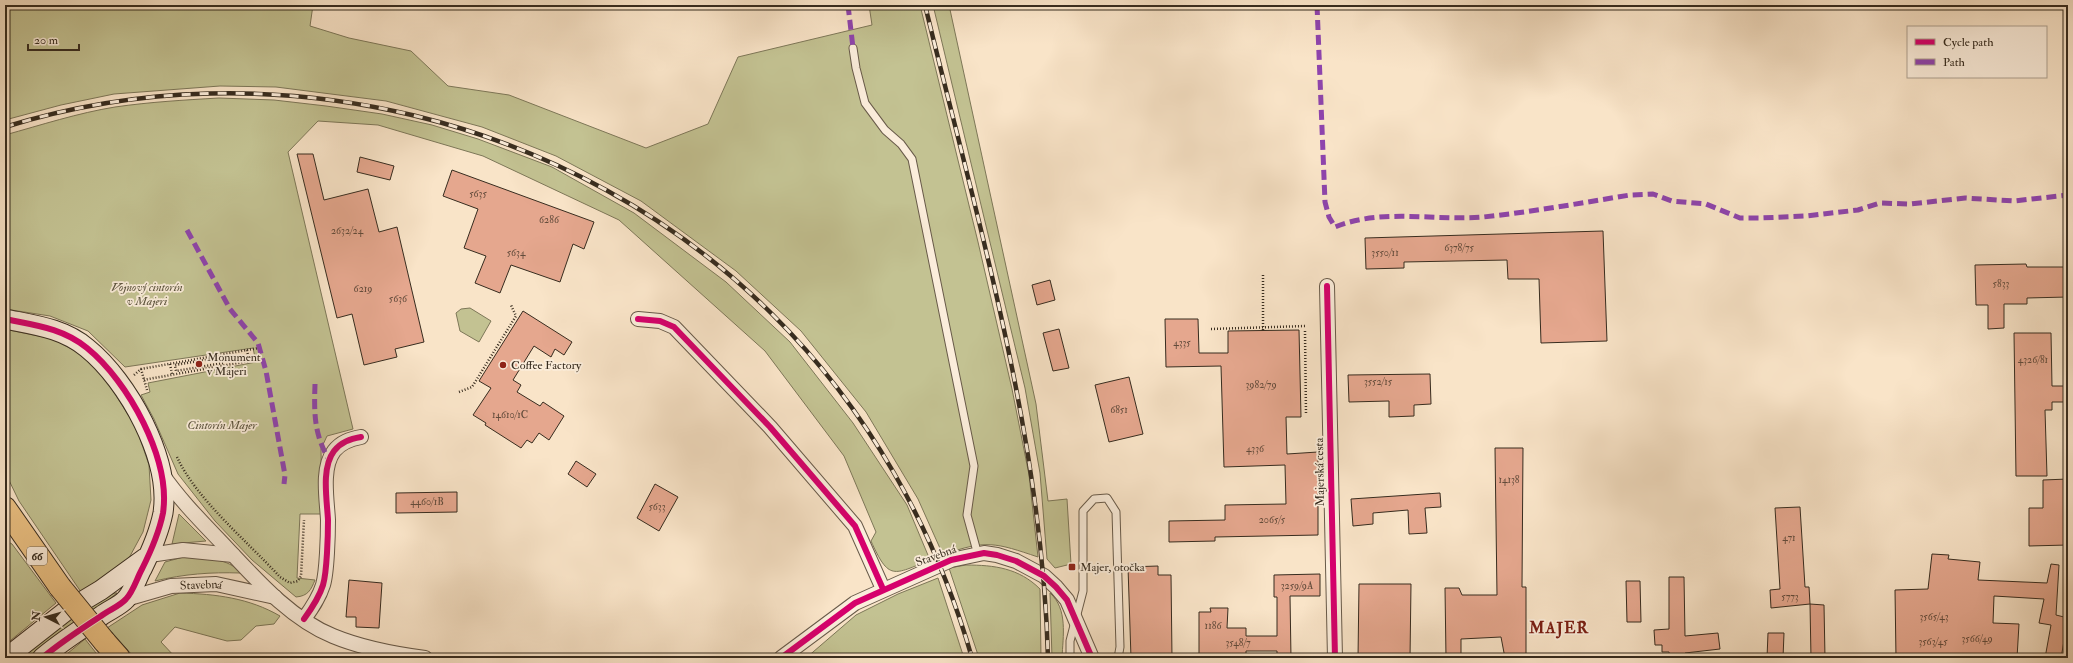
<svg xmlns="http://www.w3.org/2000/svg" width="2073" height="663" font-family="'IM FELL Double Pica',serif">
<rect width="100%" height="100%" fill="#f9e4c8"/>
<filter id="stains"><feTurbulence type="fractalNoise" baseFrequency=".005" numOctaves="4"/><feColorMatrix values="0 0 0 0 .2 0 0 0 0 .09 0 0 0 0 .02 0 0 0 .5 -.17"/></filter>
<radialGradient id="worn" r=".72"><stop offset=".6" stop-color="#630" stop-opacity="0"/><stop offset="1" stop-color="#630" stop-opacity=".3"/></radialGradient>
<path fill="#c3c292" stroke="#7d7758" d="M5,5H313L310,26L349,38L411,51L448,86L509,95L646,148L708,124L738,57L872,25L869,5H920L978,242L1012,389L1029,475L1038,557C996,543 986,539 943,555L918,499L866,412L801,331L736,271L641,201L556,156L482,127L386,101L276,87L220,86L114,94L61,105L5,120Z
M933,5H949L1036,404L1048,501L1067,499L1071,564L1055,568L1047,559L1040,473L1025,388Z
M219,98L274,100L326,106L382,114L432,125L478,139L552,167L634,213L726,282L790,342L853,423L907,505L930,560C893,575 889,581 871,541L876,532L844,456L765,351L619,220L483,156L378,125L318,121L288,152L353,429L327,436L321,449L322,514H300L297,578L315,580C311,590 308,596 296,597L252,560L215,521L178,474L154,419L141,395L150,392L148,383L256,362L253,348L125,367L88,331L50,316L5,309V135C41,125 78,113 115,107C150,102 184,100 219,98Z
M470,308L491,321L479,342L460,331L456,313L461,309Z
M9,330L53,339L88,358L110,386L136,427L149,465L151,500L143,532L129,558L111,573L81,592L19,501L5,472V331Z
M179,514L206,541L172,544Z
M5,540L12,544L56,603L5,645Z
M187,556C204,558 230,558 240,573C211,572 184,574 155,581L165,562Z
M966,565C994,565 1019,568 1040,589L1041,658H979L949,568Z
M938,578L964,658H806L856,615L898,594Z
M114,593H117L103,604L77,620L28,658H19L75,616Z
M180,593C216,594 249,598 280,616L274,624L256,626L241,640L227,641L175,627L161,642L176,658H135L107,628L142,605Z
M1050,593C1068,609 1063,636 1062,658H1052Z
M85,639L100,658H62Z"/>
<path fill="#e5a78e" stroke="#372c1f" d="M297,154H313L324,200L368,189L379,232L397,227L424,342L395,349L397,357L364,365L352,314L337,318Z
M360,157L394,166L390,180L357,172Z
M452,170L594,222L584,249L573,244L560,282L511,265L500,293L475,283L486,256L464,248L478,209L443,196Z
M1603,231L1607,341L1541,343L1539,279H1508L1507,260L1404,262V268L1366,269L1365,238Z
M2026,264L2027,267H2068V297L2027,298V304H2004V328L1988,329V305H1976L1975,265Z
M1050,280L1055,300L1037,305L1032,285Z
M523,311L572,342L564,355L555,349L551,357L534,346L513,380L521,385L517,392L540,406L543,402L564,416L549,440L539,433L532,443L527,440L521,448L485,425L486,423L473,415L491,388L479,381Z
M1165,319H1198L1199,353H1228V331L1299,330L1301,417H1286L1287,454L1318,452V535L1215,537V541L1169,542V521L1225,520V505L1286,504L1285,465L1224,467L1221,366L1166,367Z
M1059,329L1069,368L1053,371L1043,333Z
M2014,333H2051L2052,386H2068V402H2052V410H2045L2047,476H2016Z
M1430,374L1431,404L1414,405V416L1389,417V401L1349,402L1348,375Z
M1129,377L1143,434L1109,442L1095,385Z
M1495,448H1523L1522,587H1526V658H1505L1501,637L1461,639V658H1446L1445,588H1459L1462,595H1497Z
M576,461L596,474L587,487L568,474Z
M2068,479V545L2029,546V508H2043V480Z
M655,484L678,497L659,531L637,518Z
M457,492V512L396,513V493Z
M1440,493L1441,507L1425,508L1427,533L1409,534L1408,510L1373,513V524L1353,526L1351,499Z
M1800,507L1805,587H1809L1810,604L1824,605L1825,658H1811L1810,604L1771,608L1770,590L1780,589L1775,508Z
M1932,554L1949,555L1948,559L1980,562L1978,580L2047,583L2051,564L2059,565L2056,615L2068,618L2061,658H2045L2051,625L2039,623L2044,599L1994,596L1993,623L2019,624L2017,658H1896L1895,590L1928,589Z
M1158,566V575H1171L1172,658H1131L1128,567Z
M1320,574V596H1290L1291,658H1277V651H1246V658H1199V612H1211L1210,608H1228L1227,628H1246V636H1277V597H1274V575Z
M1669,577H1684L1685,636L1718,633L1720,649L1685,653V658H1670L1669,652H1662V645H1655L1654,630L1669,629Z
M349,580L382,583L379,628L356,627V617H346Z
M1626,581H1640L1641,622H1627Z
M1359,584H1411L1410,658H1358Z
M1768,633H1784L1783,658H1767Z"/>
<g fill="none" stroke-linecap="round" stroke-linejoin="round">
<defs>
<path id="lane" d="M853,48L856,68L865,103L885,130L901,144L912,159L974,466L967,515L978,555
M1070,658V641L1083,591V511L1094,499L1107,498L1116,512L1120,647L1118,658"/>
<g id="street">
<path d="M1327,286L1335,658"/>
<path d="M638,319L660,321L674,327L770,427L855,526L883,589"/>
<path d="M162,474C180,500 201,521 222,543C254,577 289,618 333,636C362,648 394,654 425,658"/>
<path d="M150,555L183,550L233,555"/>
<path id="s1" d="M126,599L171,586L216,584L275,597"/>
<path d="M304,619C312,608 319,598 323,585C327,572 328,534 328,520C327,500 321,468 334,451C341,442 350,439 361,437"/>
<path d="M781,658L855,603L951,560L984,553L997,555L1016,561L1044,576L1056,587L1067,600L1092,658"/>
</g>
<path id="secondary" d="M5,319C34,325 63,328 87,348C128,381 171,459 163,513C159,533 151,551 142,569C137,578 133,592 126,599C120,606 109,610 101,616C81,629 61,642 42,658
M6,658L66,611L101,590L145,558"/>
<path id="primary" d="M5,508L60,587
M104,641L119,658"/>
</defs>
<use href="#lane" stroke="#685a49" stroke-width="9"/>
<use href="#street" stroke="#685a49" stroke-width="16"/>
<use href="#secondary" stroke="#372c1f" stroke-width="21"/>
<use href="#primary" stroke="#372c1f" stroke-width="24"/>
<path stroke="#372c1f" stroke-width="2.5" stroke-dasharray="1 2" stroke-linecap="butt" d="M1263,275V330
M1211,329L1305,326
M1305,331L1306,414
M247,350L259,348
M223,357V363L176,371L175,365Z
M170,364L172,374
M141,369L147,390
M134,375L141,369L247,350L249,361L143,380
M459,392L472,387L516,316L511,305
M177,457C196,499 248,542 280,577L290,583L298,581L301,576L304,520"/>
<use href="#lane" stroke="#fbeddb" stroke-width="7"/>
<use href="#street" stroke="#fbeddb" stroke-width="14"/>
<use href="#secondary" stroke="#fbeddb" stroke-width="19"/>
<use href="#primary" stroke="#ecc284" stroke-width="22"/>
<defs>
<path id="rail" d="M925,5C977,220 1042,435 1048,658
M5,127C271,44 574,117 772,314C868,409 935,529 972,658"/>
</defs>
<use href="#rail" stroke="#372c1f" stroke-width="4.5"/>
<use href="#rail" stroke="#fbeddb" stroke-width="3" stroke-dasharray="9" stroke-linecap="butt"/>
<defs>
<path id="primary-bridge" d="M60,587L104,641"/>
</defs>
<use href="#primary-bridge" stroke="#372c1f" stroke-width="24" stroke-linecap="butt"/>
<use href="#primary-bridge" stroke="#ecc284" stroke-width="22"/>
<path stroke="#8e44ad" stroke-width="5" stroke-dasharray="10 5" stroke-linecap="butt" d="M848,5L853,48
M1317,5L1325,202L1329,217L1335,227C1381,208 1434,221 1483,217C1532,212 1581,203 1630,195L1653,194L1672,201L1706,204L1740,218H1759L1806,216L1858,210L1880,203L1910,204L1965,198L2014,201L2068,195
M187,230L230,309L258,343L266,371L285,475L284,484
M315,384C314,414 314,434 329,460"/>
<defs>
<path id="cycleway" d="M1327,286L1335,658
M5,319C34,325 63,328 87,348C128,381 171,459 163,513C159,533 151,551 142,569C137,578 133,592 126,599C120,606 109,610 101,616C81,629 61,642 42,658
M638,319L660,321L674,327L770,427L855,526L883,589
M304,619C312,608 319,598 323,585C327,572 328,534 328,520C327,500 321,468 334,451C341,442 350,439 361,437
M781,658L855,603L951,560L984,553L997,555L1016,561L1044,576L1056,587L1067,600L1092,658"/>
</defs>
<use href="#cycleway" stroke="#fbeddb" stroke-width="8"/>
<use href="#cycleway" stroke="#d6006c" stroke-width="6"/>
</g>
<g fill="#8f2418" stroke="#fbeddb" stroke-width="1.5">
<circle cx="199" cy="364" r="4"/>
<circle cx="503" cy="365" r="4"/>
<rect x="1068" y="563" width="8" height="8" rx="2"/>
</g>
<g text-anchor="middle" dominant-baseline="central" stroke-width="3.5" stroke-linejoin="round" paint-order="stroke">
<g font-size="10" fill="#624b3b">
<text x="478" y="194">5635</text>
<text x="549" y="220">6286</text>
<text x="347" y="231">2632/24</text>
<text x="1459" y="248">6378/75</text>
<text x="516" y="253">5634</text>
<text x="1385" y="253">3550/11</text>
<text x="2001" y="284">5833</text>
<text x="363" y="289">6219</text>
<text x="398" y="299">5636</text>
<text x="1182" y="343">4335</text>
<text x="2033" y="360">4326/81</text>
<text x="1378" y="382">3552/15</text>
<text x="1261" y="385">3982/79</text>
<text x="1119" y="410">6851</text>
<text x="510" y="415">14610/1C</text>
<text x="1255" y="449">4336</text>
<text x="1509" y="480">14138</text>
<text x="427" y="502">4460/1B</text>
<text x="657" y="507">5633</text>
<text x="1272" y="520">2065/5</text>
<text x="1789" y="538">471</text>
<text x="1297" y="586">3259/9A</text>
<text x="1790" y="597">5773</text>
<text x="1934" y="617">3565/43</text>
<text x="1213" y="626">1186</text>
<text x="1977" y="639">3566/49</text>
<text x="1933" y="642">3563/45</text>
<text x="1238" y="643">3548/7</text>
</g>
<rect fill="#fbeddb" stroke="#726657" stroke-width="1" x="27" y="547" width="20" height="18" rx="3"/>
<g font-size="11" font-weight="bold" fill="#372c1f">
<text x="37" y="556">66</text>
</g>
<g font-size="12" font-style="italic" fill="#5a523c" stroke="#fbeddb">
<text x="147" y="287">Vojnový cintorín<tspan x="147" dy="14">v Majeri</tspan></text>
<text x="222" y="425">Cintorín Majer</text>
</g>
<g font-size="12" fill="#372c1f" stroke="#fbeddb" text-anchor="start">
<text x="207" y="357">Monument<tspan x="207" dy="14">v Majeri</tspan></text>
<text x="511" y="365">Coffee Factory</text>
<text x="1080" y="567">Majer, otočka</text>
</g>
<g font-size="12" fill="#372c1f" stroke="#fbeddb">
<text transform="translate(1320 472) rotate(-91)">Majerská cesta</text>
<text transform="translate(936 556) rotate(-20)">Stavebná</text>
<text stroke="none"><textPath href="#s1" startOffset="77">Stavebná</textPath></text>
</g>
<g font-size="16" font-weight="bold" letter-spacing="1" fill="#7a1f14" stroke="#fbeddb">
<text x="1559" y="628">MAJER</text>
</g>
</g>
<rect width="2073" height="663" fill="none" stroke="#f9e4c8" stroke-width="20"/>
<rect x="6" y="6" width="2061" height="651" fill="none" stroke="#372c1f" stroke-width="2"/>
<rect x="10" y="10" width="2053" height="643" fill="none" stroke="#372c1f"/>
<rect x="1907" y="26" width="140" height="52" fill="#fbeddb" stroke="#ada090"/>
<rect x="1915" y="39" width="20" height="6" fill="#d6006c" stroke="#ada090"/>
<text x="1943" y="46" font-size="12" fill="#372c1f">Cycle path</text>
<rect x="1915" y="59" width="20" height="6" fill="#8e44ad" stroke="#ada090"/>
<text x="1943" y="66" font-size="12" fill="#372c1f">Path</text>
<g transform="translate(46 617) rotate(276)" stroke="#fbeddb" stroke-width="3" paint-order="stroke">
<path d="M0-3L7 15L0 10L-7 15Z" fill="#372c1f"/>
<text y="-6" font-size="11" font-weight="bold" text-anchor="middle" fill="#372c1f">N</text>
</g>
<path d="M28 44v6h51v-6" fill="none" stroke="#372c1f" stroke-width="2"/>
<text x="34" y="44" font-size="12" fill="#372c1f" stroke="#fbeddb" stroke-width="3" paint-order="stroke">20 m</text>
<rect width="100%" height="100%" filter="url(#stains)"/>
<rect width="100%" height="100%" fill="url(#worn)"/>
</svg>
